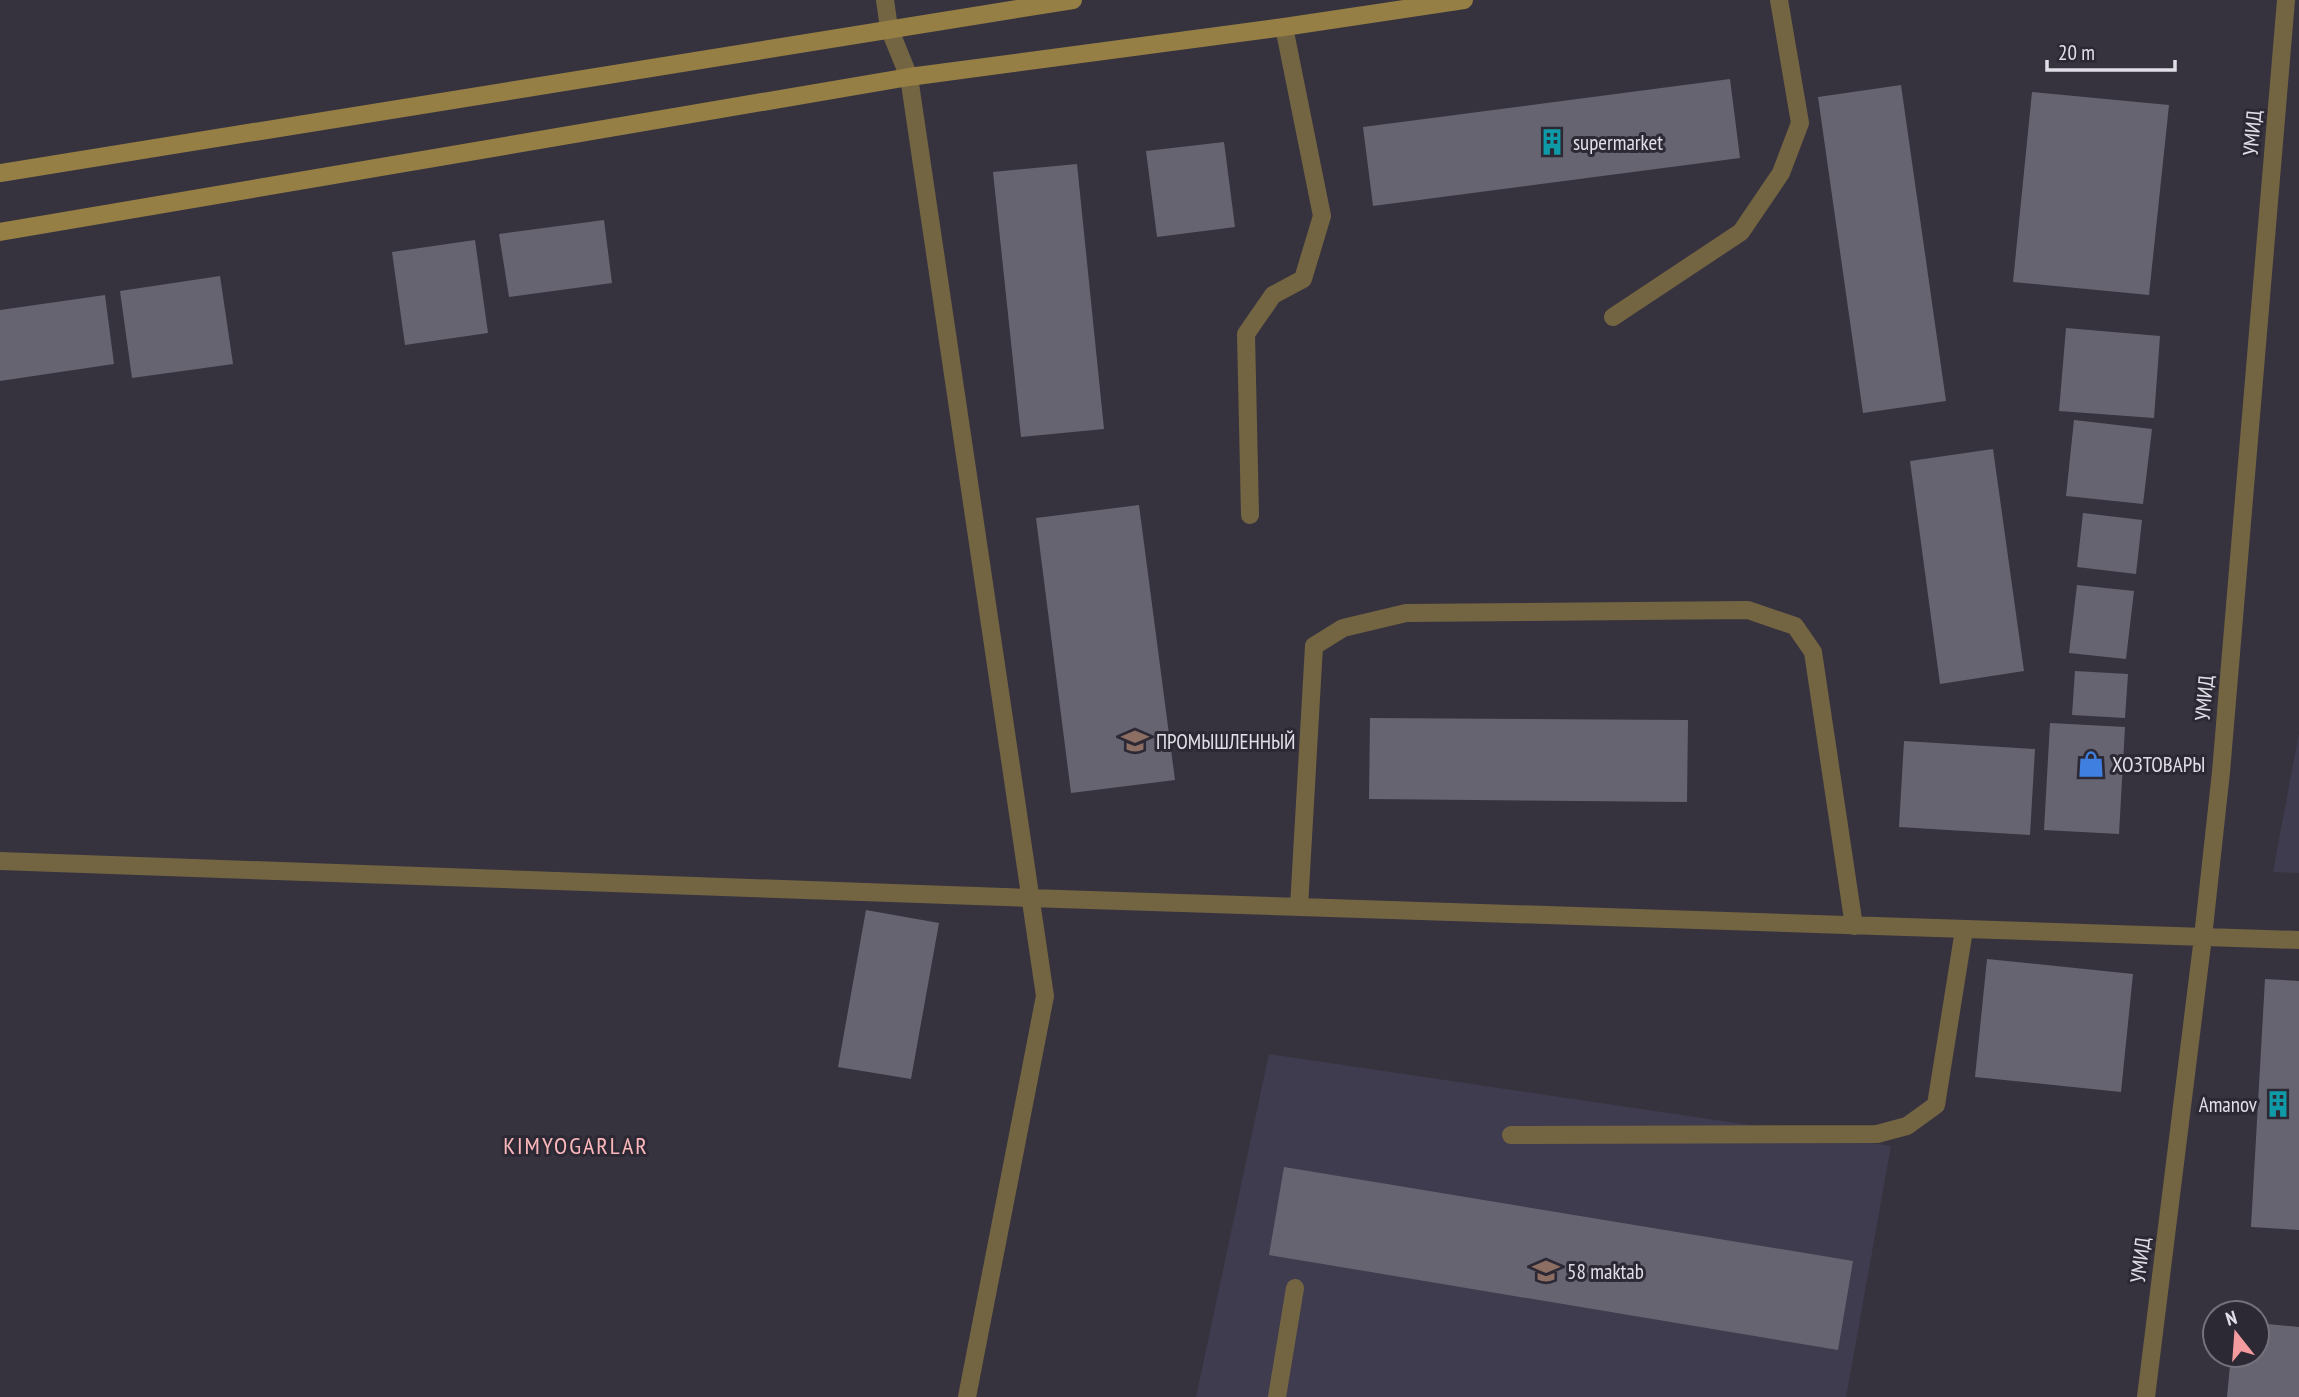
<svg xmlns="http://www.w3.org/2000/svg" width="2299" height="1397" font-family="'PT Sans Narrow',sans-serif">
<rect width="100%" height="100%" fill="#36333f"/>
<path fill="#403c4f" d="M2299,733V873L2273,872Z
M1269,1054L1891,1146L1846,1397H1196Z"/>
<path fill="#676472" d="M1730,79L1740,158L1373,206L1363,127Z
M1901,85L1946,401L1863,413L1818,97Z
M2032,92L2169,105L2149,295L2013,282Z
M1224,142L1235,227L1157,237L1146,151Z
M1077,164L1104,429L1021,437L993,172Z
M604,220L612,283L509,297L499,234Z
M475,240L488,333L405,345L392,252Z
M220,276L233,364L132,378L120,291Z
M105,295L114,364L0,381V310Z
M2066,328L2160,336L2154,418L2059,411Z
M2074,420L2152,429L2143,504L2066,496Z
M1993,449L2024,671L1940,684L1910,461Z
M1139,505L1175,780L1071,793L1036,518Z
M2083,513L2142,520L2136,574L2077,567Z
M2077,585L2134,591L2126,659L2069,653Z
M2075,671L2128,674L2125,718L2072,715Z
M1370,718L1688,720L1687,802L1369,799Z
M2050,723L2125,727L2119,834L2044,830Z
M1904,741L2035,749L2030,835L1899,827Z
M866,910L939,923L911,1079L838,1067Z
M1987,959L2133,974L2121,1092L1975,1077Z
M2265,979L2299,981V1230L2251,1227Z
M1284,1167L1853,1261L1838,1350L1269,1255Z
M2257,1323L2299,1327V1397H2227L2231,1355H2257Z"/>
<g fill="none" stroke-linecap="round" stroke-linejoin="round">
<path stroke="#746542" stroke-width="18" d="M1613,317L1741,232L1781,173L1800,123L1779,0
M1250,515L1246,334L1273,295L1303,279L1322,216L1284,27
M1511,1135L1877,1134L1907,1126L1936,1105L1964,930
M1277,1397L1295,1288"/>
<path stroke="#746542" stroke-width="18" d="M885,0L889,28L909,77L1045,996L967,1397
M0,861L1030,898L2299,940
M1299,907L1314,646L1343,628L1406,613L1748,610L1795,626L1813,652L1854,926
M2146,1397L2203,937L2221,772L2286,0"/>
<path stroke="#967f45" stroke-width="18" d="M0,173L1073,0
M0,232L909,77L1284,27L1464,0"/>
</g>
<defs>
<symbol id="building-bare" viewBox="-9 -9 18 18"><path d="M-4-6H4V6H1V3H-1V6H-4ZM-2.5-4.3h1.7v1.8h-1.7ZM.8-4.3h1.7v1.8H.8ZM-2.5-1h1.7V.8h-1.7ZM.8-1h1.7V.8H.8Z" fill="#0f9aa8" stroke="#2c2935" stroke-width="2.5" paint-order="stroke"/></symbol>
<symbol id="university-bare" viewBox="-9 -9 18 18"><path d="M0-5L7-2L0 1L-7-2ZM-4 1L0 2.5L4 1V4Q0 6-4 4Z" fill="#8d6e63" stroke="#2c2935" stroke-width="2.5" paint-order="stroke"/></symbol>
<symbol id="shop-bare" viewBox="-9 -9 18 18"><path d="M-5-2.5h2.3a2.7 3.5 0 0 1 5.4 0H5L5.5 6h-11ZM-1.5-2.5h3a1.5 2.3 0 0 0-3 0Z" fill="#3f7fe0" stroke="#2c2935" stroke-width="2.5" paint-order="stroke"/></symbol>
<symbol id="school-bare" viewBox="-9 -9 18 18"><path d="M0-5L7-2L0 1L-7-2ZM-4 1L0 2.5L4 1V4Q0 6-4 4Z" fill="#8d6e63" stroke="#2c2935" stroke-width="2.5" paint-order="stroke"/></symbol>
</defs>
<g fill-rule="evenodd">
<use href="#building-bare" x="1533" y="123" width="38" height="38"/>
<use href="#university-bare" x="1116" y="722" width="38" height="38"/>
<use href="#shop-bare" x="2072" y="745" width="38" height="38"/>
<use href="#building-bare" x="2259" y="1085" width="38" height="38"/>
<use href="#school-bare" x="1527" y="1252" width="38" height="38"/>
</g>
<g text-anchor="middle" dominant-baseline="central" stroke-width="6" stroke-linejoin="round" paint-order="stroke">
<g font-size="21" fill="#e0dee6" stroke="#2c2935">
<text transform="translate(2252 133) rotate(-85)">УМИД</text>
<text transform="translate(2204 698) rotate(-85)">УМИД</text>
<text transform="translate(2140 1260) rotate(-83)">УМИД</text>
</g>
<g font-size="21" fill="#e0dee6" stroke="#2c2935" text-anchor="start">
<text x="1573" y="142">supermarket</text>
<text x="1156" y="741">ПРОМЫШЛЕННЫЙ</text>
<text x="2112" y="764">ХОЗТОВАРЫ</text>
<text x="2257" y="1104" text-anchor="end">Amanov</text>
<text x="1567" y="1271">58 maktab</text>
</g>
<g font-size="24" letter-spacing="2" fill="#fbb7b9" stroke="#2c2935">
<text x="576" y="1145">KIMYOGARLAR</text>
</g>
</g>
<g transform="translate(2236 1334) rotate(343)"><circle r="33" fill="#2c2935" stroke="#74717c" stroke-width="2"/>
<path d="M0-5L12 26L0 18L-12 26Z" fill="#f49b9f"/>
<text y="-10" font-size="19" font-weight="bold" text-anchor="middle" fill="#e0dee6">N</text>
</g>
<path d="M2047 60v10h128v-10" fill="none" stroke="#e0dee6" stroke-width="3.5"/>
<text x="2058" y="60" font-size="21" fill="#e0dee6" stroke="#2c2935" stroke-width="5" paint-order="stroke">20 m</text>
</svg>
